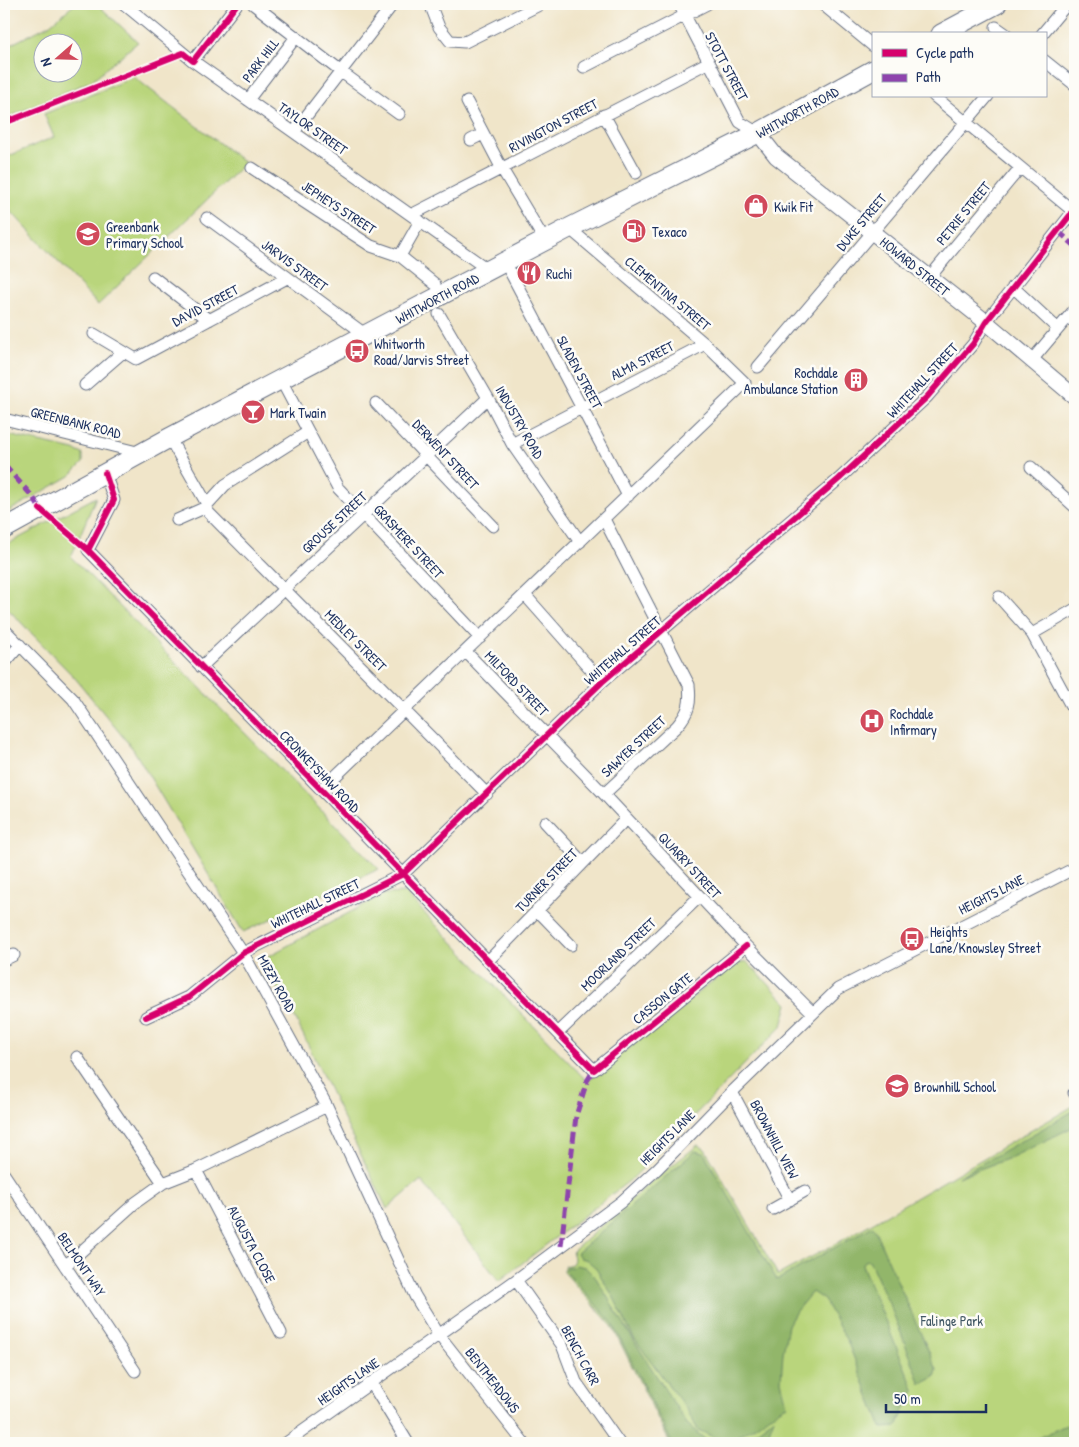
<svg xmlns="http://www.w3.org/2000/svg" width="1079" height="1447" font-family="'Patrick Hand',sans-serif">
<rect width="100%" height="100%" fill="#fdfcf7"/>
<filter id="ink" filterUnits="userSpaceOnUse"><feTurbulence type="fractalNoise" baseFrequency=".02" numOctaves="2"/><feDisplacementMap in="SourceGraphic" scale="10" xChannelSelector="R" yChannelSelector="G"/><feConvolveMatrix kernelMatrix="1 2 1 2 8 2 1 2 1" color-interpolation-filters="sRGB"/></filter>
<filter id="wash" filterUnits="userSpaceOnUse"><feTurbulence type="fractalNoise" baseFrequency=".0096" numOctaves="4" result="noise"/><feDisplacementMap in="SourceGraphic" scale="20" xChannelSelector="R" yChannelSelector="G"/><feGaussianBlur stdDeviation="1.12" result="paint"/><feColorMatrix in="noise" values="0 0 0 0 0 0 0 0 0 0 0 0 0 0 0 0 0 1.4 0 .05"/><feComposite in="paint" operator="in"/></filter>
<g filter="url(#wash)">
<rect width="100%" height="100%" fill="#f0e5c9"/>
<path fill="#b9d57b" stroke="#6a826c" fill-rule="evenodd" d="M75,4H97L138,42L91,81L4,119V48L49,25ZM72,42V72H42V42Z
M134,77L245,163L98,305L4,204V158L54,137L44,114Z
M4,434L74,450L83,454V463L70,476L4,514Z
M96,497L71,557L379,869L243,932L133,749L75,678L4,605V546Z
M405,893L587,1081L733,965L746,961L788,1004L782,1026L633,1178L499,1281L421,1180L387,1209L297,1022L261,960L384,894Z
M1075,1105V1443H670L612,1326L564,1272V1266L572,1264C575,1259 574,1257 572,1252L650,1183L698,1145L705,1149L778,1275L841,1241Z"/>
<path fill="#92b66b" stroke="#567264" d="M1075,1110V1126L1012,1157L958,1177Z
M695,1151L704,1153L777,1280L873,1226L937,1370L935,1377L921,1384L891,1308L869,1260L865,1261L862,1265L915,1392L909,1398L897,1427L882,1428L848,1343L824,1300L812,1292L796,1311L788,1325L783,1353L781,1381L787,1405C770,1413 741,1440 725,1440C716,1440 706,1433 698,1430L687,1410L633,1337L613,1296L595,1267L587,1260L580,1258L577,1253Z
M575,1265L585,1267L596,1278L631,1336L687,1424L707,1441L713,1443H672L613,1324L566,1271V1267H573Z
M774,1418L767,1437L763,1443H735L746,1439Z
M1075,1421V1443H1027Z"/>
</g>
<g filter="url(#ink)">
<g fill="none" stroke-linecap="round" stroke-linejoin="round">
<defs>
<path id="minor" d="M124,4L193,61L490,271
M253,4L340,71L399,114
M430,4L439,27L450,41L465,42L541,4
M679,4L740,122L758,133
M822,4L873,46
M996,27L1006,34
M1042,34L1067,4
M193,61L237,4
M1045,61L1075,85
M584,67L707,4
M934,96L1073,211
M248,100L296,37
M467,102L502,169L545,241
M604,115L636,173
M294,132L393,4
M471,140L483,134
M252,168L371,246L400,256L435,284
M411,215L709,62
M207,218L366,335
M400,256L420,221
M505,262L628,496
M153,277L209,320
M929,278L1020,168
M1013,287L1058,329
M439,314L488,398L512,444L580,542
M94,334L136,359L287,278
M1032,360L1075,309
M758,367L988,96
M281,380L338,488L480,638
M85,385L123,352
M376,403L493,526
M4,419L141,453
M512,444L705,344
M174,446L207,504
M1031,467L1075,507
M105,473L114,500L88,550L594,1070L746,946
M204,508L487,794
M177,520L204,508L225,485L308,432
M525,595L602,682
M999,597L1032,634L1071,706L1075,704
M4,629L73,699L243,953L327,1106L415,1296L439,1335L524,1443
M1032,634L1075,609
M466,652L604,794L746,946L813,1013
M4,664L20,645
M201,667L488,398
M321,790L745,383L705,344L569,228
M604,794L677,726C689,712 691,704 689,685L604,519
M545,822L583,863
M537,910L571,945
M4,960L14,955
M488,961L626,819
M146,1017L189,997L243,953L403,874L602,682L839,479L927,397L973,344L986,322L1075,209
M558,1033L699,897
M77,1057L163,1183
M732,1092L790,1200
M1074,1093H1075
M196,1170L281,1333
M4,1174L135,1371
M773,1209L805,1191
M65,1266L135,1203L163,1183L196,1170L327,1106
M516,1280L562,1345L576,1382L619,1443
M372,1384L408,1443
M4,1439L7,1443
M286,1443L516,1280L621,1202L657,1169L732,1092L838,989L1075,868"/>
<path id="tertiary" d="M758,133L776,156L986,322L1075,397"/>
<path id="primary" d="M941,34L997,4
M4,529L169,438L569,228L758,133L873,70"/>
</defs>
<use href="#minor" stroke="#666f83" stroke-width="13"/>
<use href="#tertiary" stroke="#666f83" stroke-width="17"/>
<use href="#primary" stroke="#666f83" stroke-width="21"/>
<use href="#minor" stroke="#fff" stroke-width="11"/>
<use href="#tertiary" stroke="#fff" stroke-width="15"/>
<use href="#primary" stroke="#fff" stroke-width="19"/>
<path stroke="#8e44ad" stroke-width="5" stroke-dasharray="10 5" stroke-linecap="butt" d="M1058,231L1075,246
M4,465L33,497L40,509
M561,1246L576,1116L587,1081L594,1070"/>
<defs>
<path id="cycleway" d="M4,123L183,53L193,61L237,4
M105,473L114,500L88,550L594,1070L746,946
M40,509L88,550
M146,1017L189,997L243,953L403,874L602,682L839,479L927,397L973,344L986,322L1075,209"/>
</defs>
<use href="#cycleway" stroke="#fdfcf7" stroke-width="9"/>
<use href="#cycleway" stroke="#d6006c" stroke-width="6"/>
</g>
</g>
<defs>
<symbol id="shop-disc" viewBox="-11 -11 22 22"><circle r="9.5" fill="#d1495b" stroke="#fdfcf7"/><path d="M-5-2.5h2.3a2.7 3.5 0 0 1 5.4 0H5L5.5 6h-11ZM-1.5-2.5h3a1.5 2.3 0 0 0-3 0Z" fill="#fff"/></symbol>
<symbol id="fuel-disc" viewBox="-11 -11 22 22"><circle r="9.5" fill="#d1495b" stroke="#fdfcf7"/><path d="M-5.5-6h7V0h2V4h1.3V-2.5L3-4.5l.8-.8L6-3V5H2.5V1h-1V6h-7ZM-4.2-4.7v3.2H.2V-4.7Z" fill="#fff"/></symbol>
<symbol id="school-disc" viewBox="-11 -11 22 22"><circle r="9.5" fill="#d1495b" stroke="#fdfcf7"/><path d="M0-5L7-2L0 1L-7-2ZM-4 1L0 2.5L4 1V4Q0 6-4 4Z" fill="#fff"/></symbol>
<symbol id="restaurant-disc" viewBox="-11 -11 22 22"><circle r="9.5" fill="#d1495b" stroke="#fdfcf7"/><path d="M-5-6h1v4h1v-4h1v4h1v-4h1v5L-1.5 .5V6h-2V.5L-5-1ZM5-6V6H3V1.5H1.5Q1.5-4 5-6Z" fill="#fff"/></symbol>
<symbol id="bus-disc" viewBox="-11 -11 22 22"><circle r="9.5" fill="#d1495b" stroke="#fdfcf7"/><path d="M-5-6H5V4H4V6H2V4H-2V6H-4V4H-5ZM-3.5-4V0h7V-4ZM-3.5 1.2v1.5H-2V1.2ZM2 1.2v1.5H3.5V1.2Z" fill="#fff"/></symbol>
<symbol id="building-disc" viewBox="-11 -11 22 22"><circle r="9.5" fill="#d1495b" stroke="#fdfcf7"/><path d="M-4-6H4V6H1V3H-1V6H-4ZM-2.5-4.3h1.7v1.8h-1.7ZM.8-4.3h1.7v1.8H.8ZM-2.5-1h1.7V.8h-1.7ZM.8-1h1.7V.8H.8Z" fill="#fff"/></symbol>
<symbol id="bar-disc" viewBox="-11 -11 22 22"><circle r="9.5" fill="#d1495b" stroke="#fdfcf7"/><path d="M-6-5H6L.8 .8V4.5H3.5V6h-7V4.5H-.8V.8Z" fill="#fff"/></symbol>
<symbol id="hospital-disc" viewBox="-11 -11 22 22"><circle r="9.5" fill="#d1495b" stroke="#fdfcf7"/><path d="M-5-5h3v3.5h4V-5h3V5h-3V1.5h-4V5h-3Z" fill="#fff"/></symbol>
</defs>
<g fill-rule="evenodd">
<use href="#shop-disc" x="742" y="192" width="28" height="28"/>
<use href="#fuel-disc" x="620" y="217" width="28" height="28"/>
<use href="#school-disc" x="74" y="220" width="28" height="28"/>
<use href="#restaurant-disc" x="515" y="259" width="28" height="28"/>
<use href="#bus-disc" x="343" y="337" width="28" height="28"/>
<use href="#building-disc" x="842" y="366" width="28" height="28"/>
<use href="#bar-disc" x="239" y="398" width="28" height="28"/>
<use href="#hospital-disc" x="858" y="707" width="28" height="28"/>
<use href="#bus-disc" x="898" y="925" width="28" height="28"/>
<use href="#school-disc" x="883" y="1072" width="28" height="28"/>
</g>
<g text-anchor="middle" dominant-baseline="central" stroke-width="5" stroke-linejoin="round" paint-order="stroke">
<g font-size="14" fill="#1b2f5e" stroke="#fdfcf7">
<text transform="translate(260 60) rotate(-53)">PARK HILL</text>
<text transform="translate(727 66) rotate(62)">STOTT STREET</text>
<text transform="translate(797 112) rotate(-29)">WHITWORTH ROAD</text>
<text transform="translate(553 125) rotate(-28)">RIVINGTON STREET</text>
<text transform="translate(313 128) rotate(35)">TAYLOR STREET</text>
<text transform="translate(339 207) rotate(33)">JEPHEYS STREET</text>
<text transform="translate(963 213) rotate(-51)">PETRIE STREET</text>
<text transform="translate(861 222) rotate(-50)">DUKE STREET</text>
<text transform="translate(295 265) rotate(36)">JARVIS STREET</text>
<text transform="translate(915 266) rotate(39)">HOWARD STREET</text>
<text transform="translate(668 293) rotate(40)">CLEMENTINA STREET</text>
<text transform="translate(437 298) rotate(-28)">WHITWORTH ROAD</text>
<text transform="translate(205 305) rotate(-28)">DAVID STREET</text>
<text transform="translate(642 360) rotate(-27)">ALMA STREET</text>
<text transform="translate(580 372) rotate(62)">SLADEN STREET</text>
<text transform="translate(922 380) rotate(-47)">WHITEHALL STREET</text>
<text transform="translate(76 422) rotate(14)">GREENBANK ROAD</text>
<text transform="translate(520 422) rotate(60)">INDUSTRY ROAD</text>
<text transform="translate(446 454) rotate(47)">DERWENT STREET</text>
<text transform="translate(334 522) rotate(-43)">GROUSE STREET</text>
<text transform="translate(409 541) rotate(47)">GRASMERE STREET</text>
<text transform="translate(356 640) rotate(45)">MEDLEY STREET</text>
<text transform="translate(622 650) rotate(-41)">WHITEHALL STREET</text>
<text transform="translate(517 683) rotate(46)">MILFORD STREET</text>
<text transform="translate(633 746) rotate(-43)">SAWYER STREET</text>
<text transform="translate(320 771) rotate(46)">CRONKEYSHAW ROAD</text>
<text transform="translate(690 865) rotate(47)">QUARRY STREET</text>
<text transform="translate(546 880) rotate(-46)">TURNER STREET</text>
<text transform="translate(991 894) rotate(-27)">HEIGHTS LANE</text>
<text transform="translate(315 903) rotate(-26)">WHITEHALL STREET</text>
<text transform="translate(618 954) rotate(-44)">MOORLAND STREET</text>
<text transform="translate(277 983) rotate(61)">MIZZY ROAD</text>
<text transform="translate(662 998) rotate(-39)">CASSON GATE</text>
<text transform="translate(667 1137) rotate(-45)">HEIGHTS LANE</text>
<text transform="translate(775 1139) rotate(62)">BROWNHILL VIEW</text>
<text transform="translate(252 1244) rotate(62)">AUGUSTA CLOSE</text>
<text transform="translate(82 1264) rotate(56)">BELMONT WAY</text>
<text transform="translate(581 1355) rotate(62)">BENCH CARR</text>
<text transform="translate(493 1380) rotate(52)">BENTMEADOWS</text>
<text transform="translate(348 1381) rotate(-35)">HEIGHTS LANE</text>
</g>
<g font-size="14" fill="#1b2f5e" stroke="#fdfcf7" text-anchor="start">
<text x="774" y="206">Kwik Fit</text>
<text x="106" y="226">Greenbank<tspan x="106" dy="16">Primary School</tspan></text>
<text x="652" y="231">Texaco</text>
<text x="546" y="273">Ruchi</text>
<text x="374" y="343">Whitworth<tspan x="374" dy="16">Road/Jarvis Street</tspan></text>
<text x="838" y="372" text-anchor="end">Rochdale<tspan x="838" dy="16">Ambulance Station</tspan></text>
<text x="270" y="412">Mark Twain</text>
<text x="890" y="713">Rochdale<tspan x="890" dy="16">Infirmary</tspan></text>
<text x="930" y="931">Heights<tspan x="930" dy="16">Lane/Knowsley Street</tspan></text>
<text x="914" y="1086">Brownhill School</text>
</g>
<g font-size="14" fill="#425865" stroke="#fdfcf7">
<text x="952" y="1320">Falinge Park</text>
</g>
</g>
<rect width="1079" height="1447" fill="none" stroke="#fdfcf7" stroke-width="20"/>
<rect x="872" y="32" width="175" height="65" fill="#fdfcf7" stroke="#a3aaba"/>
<rect x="882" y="49" width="25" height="8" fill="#d6006c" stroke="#a3aaba"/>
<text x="916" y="58" font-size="15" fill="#1b2f5e">Cycle path</text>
<rect x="882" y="74" width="25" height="8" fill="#8e44ad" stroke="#a3aaba"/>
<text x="916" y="82" font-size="15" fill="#1b2f5e">Path</text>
<g transform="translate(58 58) rotate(250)"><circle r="24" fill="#fdfcf7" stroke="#a3aaba"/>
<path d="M0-4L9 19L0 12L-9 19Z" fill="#d1495b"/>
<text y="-8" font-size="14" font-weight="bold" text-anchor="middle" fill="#1b2f5e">N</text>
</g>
<path d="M886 1404v8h100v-8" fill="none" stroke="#1b2f5e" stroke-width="2.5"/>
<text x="894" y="1404" font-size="15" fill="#1b2f5e" stroke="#fdfcf7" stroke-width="4" paint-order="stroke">50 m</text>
</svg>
